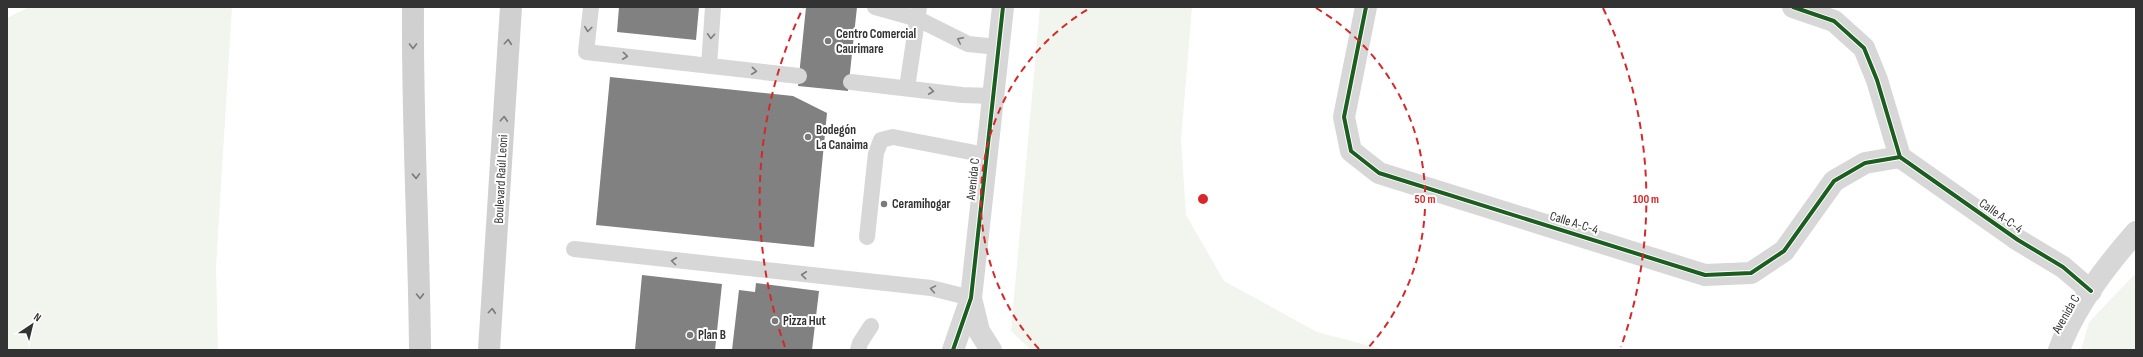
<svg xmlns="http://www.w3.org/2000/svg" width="2143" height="357" font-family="'Sofia Sans Condensed',sans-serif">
<rect width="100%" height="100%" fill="#fff"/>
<path fill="#f1f5ed" d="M29,7H232L216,266L218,350H7V18Z
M1040,7H1192L1181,140L1186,215L1224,281L1317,332L1385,350H1031L1011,331Z
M2136,273V350H2081L2089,322Z"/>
<path fill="#818181" d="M619,7H699L696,40L617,32Z
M806,7H857L848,91L798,86Z
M610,77L793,96L827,113L814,247L596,225Z
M642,275L722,284L715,350H635Z
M756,283L819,291L812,350H732L739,290L755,292Z"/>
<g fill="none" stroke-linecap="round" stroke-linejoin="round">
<path stroke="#d7d7d7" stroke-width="16" d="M591,7L586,52L799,76
M875,7L918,19L968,44L998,47
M709,66L713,7
M851,82L962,95L993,96
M907,88L919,7
M867,237L876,153L881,140L893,137L986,155
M574,249L931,288L971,298
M858,350L860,343L871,326"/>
<path stroke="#d7d7d7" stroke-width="22" d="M1366,7L1344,117L1351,151L1379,173L1705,275L1751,273L1784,251L1834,181L1865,163L1900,157
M1793,7L1834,21L1864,48L1877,80L1900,157L2018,240L2063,267L2091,291
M971,298L979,331L991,350
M953,350L971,298L1003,7
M2059,350C2074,307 2106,266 2136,232"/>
<path stroke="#d0d0d0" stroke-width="22" d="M413,7C412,121 419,236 420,350
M489,350L511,7"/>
<defs>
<path id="cycleway" d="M1366,7L1344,117L1351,151L1379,173L1705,275L1751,273L1784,251L1834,181L1865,163L1900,157
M1793,7L1834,21L1864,48L1877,80L1900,157L2018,240L2063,267L2091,291
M953,350L971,298L1003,7"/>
</defs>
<use href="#cycleway" stroke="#fff" stroke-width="6"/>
<use href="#cycleway" stroke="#1b5e20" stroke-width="4"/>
</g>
<defs><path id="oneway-chevron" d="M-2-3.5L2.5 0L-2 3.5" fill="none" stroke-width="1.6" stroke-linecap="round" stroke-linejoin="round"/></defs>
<g stroke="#7d7d7d">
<use href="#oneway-chevron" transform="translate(588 29) rotate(97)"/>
<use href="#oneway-chevron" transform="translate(711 36) rotate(94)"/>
<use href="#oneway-chevron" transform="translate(960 40) rotate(-154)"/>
<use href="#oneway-chevron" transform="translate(625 56) rotate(6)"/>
<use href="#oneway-chevron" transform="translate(754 71) rotate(6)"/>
<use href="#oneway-chevron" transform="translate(931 91) rotate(7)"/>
<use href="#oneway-chevron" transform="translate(674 261) rotate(-173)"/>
<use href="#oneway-chevron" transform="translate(804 275) rotate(-174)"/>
<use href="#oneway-chevron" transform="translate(933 289) rotate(-170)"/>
</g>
<g stroke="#7a7a7a">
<use href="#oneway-chevron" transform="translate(508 42) rotate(-85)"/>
<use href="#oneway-chevron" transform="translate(413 46) rotate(90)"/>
<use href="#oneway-chevron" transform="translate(504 119) rotate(-87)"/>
<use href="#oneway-chevron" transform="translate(416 176) rotate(88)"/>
<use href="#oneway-chevron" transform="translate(420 296) rotate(89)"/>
<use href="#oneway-chevron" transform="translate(492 311) rotate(-85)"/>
</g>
<g fill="none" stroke="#d62828" stroke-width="2" stroke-dasharray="7 5">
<path d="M1039 349A222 222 0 0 1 1090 8M1316 8A222 222 0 0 1 1367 349"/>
<path d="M785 347A443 443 0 0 1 803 8M1603 8A443 443 0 0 1 1621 347"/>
</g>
<g fill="#7a7a7a" stroke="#fff" stroke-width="1.5">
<circle cx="828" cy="41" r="4"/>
<circle cx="808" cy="137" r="4"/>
<circle cx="884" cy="204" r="4"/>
<circle cx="775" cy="321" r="4"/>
<circle cx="690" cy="335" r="4"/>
</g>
<g text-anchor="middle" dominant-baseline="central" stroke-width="4" stroke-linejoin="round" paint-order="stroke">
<g font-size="13" font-weight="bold" fill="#333" stroke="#fff" text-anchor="start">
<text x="836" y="34">Centro Comercial<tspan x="836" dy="15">Caurimare</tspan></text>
<text x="816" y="130">Bodegón<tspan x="816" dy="15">La Canaima</tspan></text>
<text x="892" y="204">Ceramihogar</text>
<text x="783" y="321">Pizza Hut</text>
<text x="698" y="335">Plan B</text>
</g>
<g font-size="13" fill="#333" stroke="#fff">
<text transform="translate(501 179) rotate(-87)">Boulevard Raúl Leoni</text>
<text transform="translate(973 179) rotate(-84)">Avenida C</text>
<text transform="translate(2001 216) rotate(35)">Calle A-C-4</text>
<text transform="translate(1574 223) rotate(17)">Calle A-C-4</text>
<text transform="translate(2066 314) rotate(-60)">Avenida C</text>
</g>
</g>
<circle cx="1203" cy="199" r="6" fill="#d62828" stroke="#fff" stroke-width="2"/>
<g font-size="12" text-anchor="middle" font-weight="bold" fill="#d62828" stroke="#fff" stroke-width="4" stroke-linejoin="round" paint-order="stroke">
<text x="1425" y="203">50 m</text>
<text x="1646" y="203">100 m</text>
</g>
<rect width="2143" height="357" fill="none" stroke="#333333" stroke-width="16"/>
<g transform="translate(32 325) rotate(35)" stroke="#ffffff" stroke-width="3" paint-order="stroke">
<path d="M0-3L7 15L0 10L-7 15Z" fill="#333333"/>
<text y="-6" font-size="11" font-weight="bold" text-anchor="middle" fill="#333333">N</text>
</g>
</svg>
